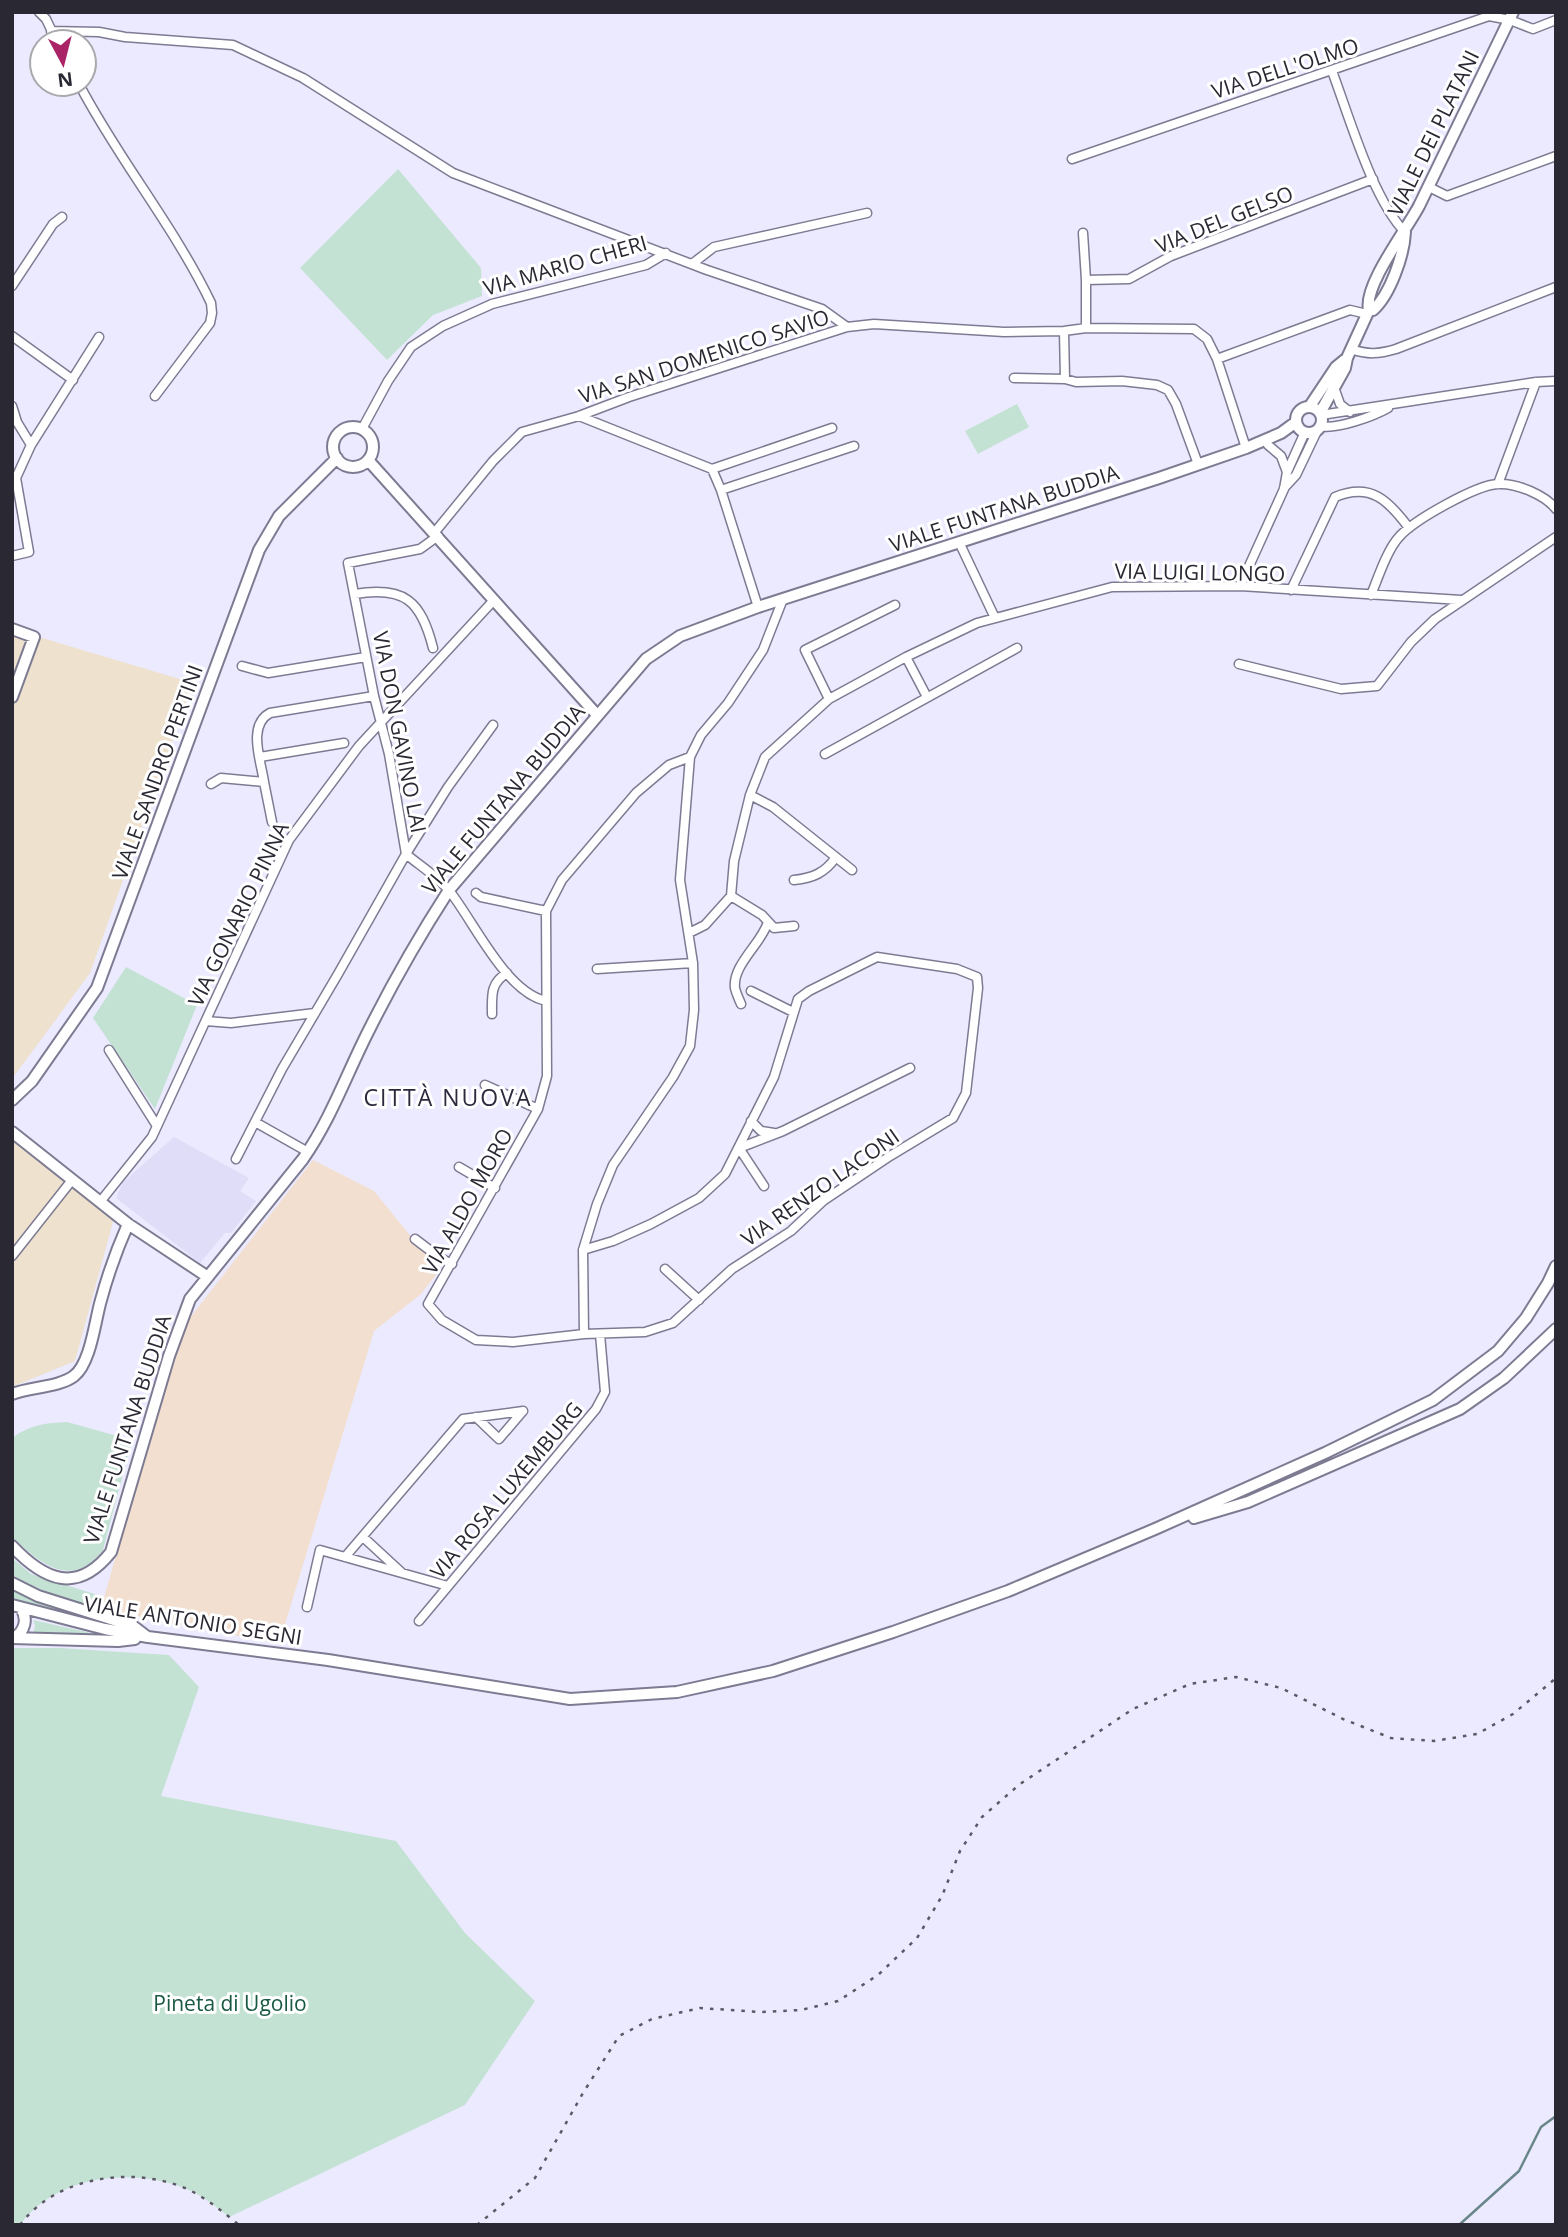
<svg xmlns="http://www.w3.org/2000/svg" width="1568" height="2237" font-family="'Open Sans',sans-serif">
<rect width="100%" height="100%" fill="#eceaff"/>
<path fill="#eee1cd" d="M12,629L193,683L90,973L12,1079Z
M12,1140L116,1211L75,1361L12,1387Z"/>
<path fill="#f2dfcf" d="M313,1160L374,1191L439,1271L421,1294L374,1331L279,1644L101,1609L178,1333Z"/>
<path fill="#e0ddf8" d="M174,1137L249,1178L240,1191L256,1201L231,1233H225L200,1263L116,1198L123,1182Z"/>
<path fill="#c4e2d4" d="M398,169L481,268L482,296L433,315L387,360L300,268Z
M1017,404L1029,427L978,454L965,431Z
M126,967L197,1005L155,1109L93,1018Z
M67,1422L132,1440L103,1550C73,1591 39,1563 12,1537V1438C30,1425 45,1423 67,1422Z
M12,1558L31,1574L104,1597L101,1609C70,1600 40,1592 12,1575Z
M12,1588L58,1609V1612L12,1600Z
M33,1620L91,1633L90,1635L33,1634L35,1626Z
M12,1648H60L169,1655L199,1687L161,1796L396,1841L465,1933L535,2001L465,2105L229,2217C215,2206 201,2194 184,2188C130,2167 56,2176 20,2225H12Z"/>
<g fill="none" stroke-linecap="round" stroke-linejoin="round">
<path stroke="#69868a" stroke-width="2.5" d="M1459,2225L1519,2171L1541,2127L1556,2116"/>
<defs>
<path id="street" d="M39,12L46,19L57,42
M51,31L99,32L125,37L233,45L303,78L453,173L707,270L822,309L847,327
M1332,71C1349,116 1373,200 1405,232
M79,84C118,159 174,226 211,303L212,313L210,323L155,396
M1072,159L1489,16L1510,20L1533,29L1556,20
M1429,187L1447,196L1556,156
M1083,233L1086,280V328
M692,264L714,247L867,213
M1086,280L1129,279L1171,256L1373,179
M12,286L53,224L62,217
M1064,331L1065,379
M12,336L73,380
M1351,349C1368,355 1379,354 1396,349L1556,287
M1217,359L1350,310L1367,314
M1014,378L1065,379L1076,382L1122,381L1157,385L1168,390L1176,404L1198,464
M1334,387L1340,404L1350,412
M12,406L17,422L31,445
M1321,415L1536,382L1556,381
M579,416L712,469L721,490L758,607
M1320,426C1336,430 1374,416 1388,408
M362,429L388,381L411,347L443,326L492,304L646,265L666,253
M1268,445L1281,456L1287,472
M712,469L832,428
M1498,484L1536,382
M1284,488L1296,475L1318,429
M721,490L854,446
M435,532L493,461L522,432L579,416L629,397L847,327L874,324L1004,332L1064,331L1086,328L1194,329L1207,339L1217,359L1246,448
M438,536L420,549L348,563L374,696L389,754L406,854C420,866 440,878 451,893C475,924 506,992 546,1001
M959,542L995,618
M12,556L29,552L16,478L31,445L99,337
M1240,586L1284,489L1287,472L1305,432
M1291,590L1335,497C1371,482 1389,501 1409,528
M355,594C405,586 421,601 433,648
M1371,595C1378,578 1387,550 1399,537C1414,520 1476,485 1498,484C1517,483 1545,495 1556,509
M906,657L927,697
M1239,664L1341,689L1377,686L1411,642L1435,619L1556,537
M242,666L268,673L366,657
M829,699L805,650L895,605
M825,754L1017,648
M260,757L344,743
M264,782L272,822
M211,784L221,778L264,782C261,761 247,725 270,713L374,696
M750,795L773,807L852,870
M794,880C813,878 825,873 836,857
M476,893L481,897L546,911
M731,896L762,915L774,928L794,926
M689,933L705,925L731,896L734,861L750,795L765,757L829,699L906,657L977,623L1112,587L1240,586L1461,600
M597,969L693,963
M751,991L793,1012
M741,1004C739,999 736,993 735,988C732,965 762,943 768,922
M492,1014C492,996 490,983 507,973
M206,1021L231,1023L315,1013
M109,1050L157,1126
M485,1085L538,1109
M751,1121L761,1131L774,1133
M255,1122L308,1152
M236,1159L282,1069L338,974L406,854L448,787L493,725
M459,1167L495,1188
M764,1186L739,1148L783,1131L910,1068
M100,1202L152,1137L289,840L359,746L494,600
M415,1239L440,1258L452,1264
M583,1250L613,1241L651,1224L699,1198L725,1174L774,1077L798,999L809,991L877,957L957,969L977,977L978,988L966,1093L953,1118L890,1156L823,1201L791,1231L732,1269L673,1323L645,1332L584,1334L513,1342L476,1340L442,1320L428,1304L538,1109L547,1076L546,911L562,880L636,793L669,765L690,757
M12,1256L72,1180
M665,1269L699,1300
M584,1334L583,1250L597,1204L613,1165L673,1077L690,1046L694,1010L693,963L680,880L690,757L701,735L728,703L763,650L783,599
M476,1417L499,1439L523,1411
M363,1537L402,1573
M345,1557L463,1419L523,1411
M307,1607L320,1550L448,1586
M419,1621L596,1409L605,1392L600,1334"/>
<path id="secondary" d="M1369,310H1373C1390,295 1404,255 1405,232
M1310,406L1336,367L1347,358
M1296 420a13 13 0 1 1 26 0a13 13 0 1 1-26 0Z
M1320,413L1345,368L1347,358L1369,310C1363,286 1407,229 1419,206L1513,12
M333 447a20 20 0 1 1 40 0a20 20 0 1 1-40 0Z
M368,460L597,715
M12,629L34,637L12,697
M12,1100L32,1081L97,988L259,550L279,516L337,458
M12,1132L128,1224L208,1277
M12,1394C30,1387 60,1387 74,1376C91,1363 95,1320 101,1300C108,1274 117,1249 128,1224
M1194,1518L1248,1502L1460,1409L1504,1378L1556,1329
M12,1546C44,1580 77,1595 111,1552L169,1356L190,1299L303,1159C331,1119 347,1073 369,1030C393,982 420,935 449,890L646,659L680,636L758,607L1159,478L1246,448L1281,433L1296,422
M12,1583L38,1596L133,1626L146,1636
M12,1605L105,1629L148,1637L328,1660L570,1699L677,1692L773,1671L893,1632L1008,1591L1155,1529L1325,1453L1433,1400L1498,1351L1526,1318L1548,1283L1556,1266
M12,1638L118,1641L135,1639
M14,1638C25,1631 28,1619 21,1608"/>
</defs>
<use href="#street" stroke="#7d7b92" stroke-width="11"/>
<use href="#secondary" stroke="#7d7b92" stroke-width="14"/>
<use href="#street" stroke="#fff" stroke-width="8"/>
<use href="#secondary" stroke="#fff" stroke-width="10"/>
<path stroke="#5a5965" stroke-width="2.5" stroke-dasharray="3.5 7" stroke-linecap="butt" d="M20,2225C56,2176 132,2166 185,2188C205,2197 222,2211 239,2225
M477,2225L535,2178L583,2093L619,2036L652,2019L700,2008L761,2012L801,2010L838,2001L878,1975L917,1938L942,1896L960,1851L982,1817L1020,1784L1133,1709L1190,1684L1236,1677L1281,1688L1343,1719L1391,1738L1434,1741L1477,1734L1513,1714L1556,1678"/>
</g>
<g text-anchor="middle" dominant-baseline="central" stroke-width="6" stroke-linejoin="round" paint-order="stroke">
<g font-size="21" fill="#2a2933" stroke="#fff">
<text transform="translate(1285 68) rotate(-18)">VIA DELL'OLMO</text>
<text transform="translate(1433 133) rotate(-64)">VIALE DEI PLATANI</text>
<text transform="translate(1224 219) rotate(-22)">VIA DEL GELSO</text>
<text transform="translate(565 265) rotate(-16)">VIA MARIO CHERI</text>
<text transform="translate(704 356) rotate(-18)">VIA SAN DOMENICO SAVIO</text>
<text transform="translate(1004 508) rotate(-18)">VIALE FUNTANA BUDDIA</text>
<text transform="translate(1200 572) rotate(1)">VIA LUIGI LONGO</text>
<text transform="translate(400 732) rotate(79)">VIA DON GAVINO LAI</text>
<text transform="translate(157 772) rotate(-70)">VIALE SANDRO PERTINI</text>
<text transform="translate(503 799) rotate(-50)">VIALE FUNTANA BUDDIA</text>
<text transform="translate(238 914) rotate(-64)">VIA GONARIO PINNA</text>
<text transform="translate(820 1187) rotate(-35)">VIA RENZO LACONI</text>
<text transform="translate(467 1201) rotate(-61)">VIA ALDO MORO</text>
<text transform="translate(127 1429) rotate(-72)">VIALE FUNTANA BUDDIA</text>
<text transform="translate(506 1490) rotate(-50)">VIA ROSA LUXEMBURG</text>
<text transform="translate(193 1620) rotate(9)">VIALE ANTONIO SEGNI</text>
</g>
<g font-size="21" fill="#195942" stroke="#fff">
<text x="230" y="2003">Pineta di Ugolio</text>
</g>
<g font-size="23" letter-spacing="2" fill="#2d2a3e" stroke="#fff">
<text x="448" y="1097">CITTÀ NUOVA</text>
</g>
</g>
<rect width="1568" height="2237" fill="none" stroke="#2a2933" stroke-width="28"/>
<g transform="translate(63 63) rotate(173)"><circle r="33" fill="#ffffff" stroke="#aaa9ad" stroke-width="2"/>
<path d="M0-5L12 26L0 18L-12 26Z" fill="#ab2367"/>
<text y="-10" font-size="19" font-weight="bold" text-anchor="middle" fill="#2a2933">N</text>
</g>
</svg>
